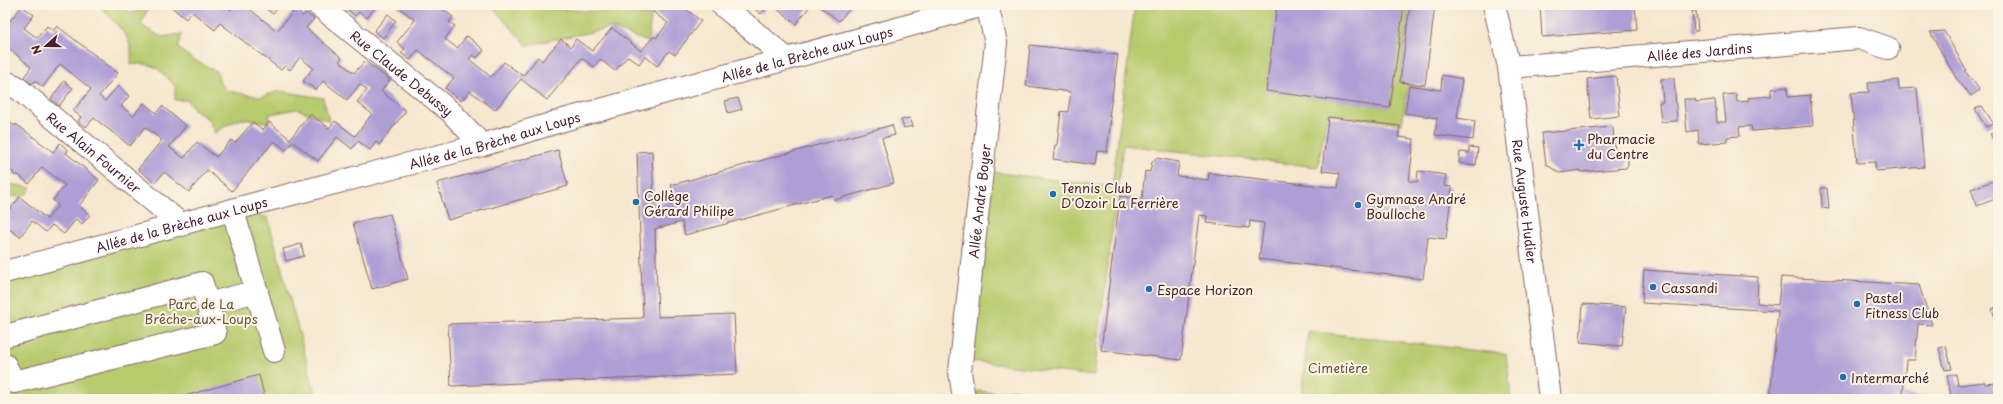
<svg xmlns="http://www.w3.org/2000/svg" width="2003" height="404" font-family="'Playpen Sans',sans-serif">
<rect width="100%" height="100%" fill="#fcf5e5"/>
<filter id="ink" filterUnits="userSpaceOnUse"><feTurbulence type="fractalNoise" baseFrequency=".025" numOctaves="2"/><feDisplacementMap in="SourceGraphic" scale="8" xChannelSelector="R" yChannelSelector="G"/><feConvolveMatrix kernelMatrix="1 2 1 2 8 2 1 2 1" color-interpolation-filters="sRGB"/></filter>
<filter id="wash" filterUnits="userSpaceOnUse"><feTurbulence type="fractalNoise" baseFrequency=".012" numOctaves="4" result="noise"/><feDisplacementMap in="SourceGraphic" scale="16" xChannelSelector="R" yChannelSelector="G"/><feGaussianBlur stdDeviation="0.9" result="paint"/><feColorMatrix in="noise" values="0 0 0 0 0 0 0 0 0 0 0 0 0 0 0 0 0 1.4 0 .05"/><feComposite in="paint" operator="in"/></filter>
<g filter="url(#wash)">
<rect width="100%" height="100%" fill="#f6e7cf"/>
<path fill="#b7ca6d" stroke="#80744c" d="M100,5H119L131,13L148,8L141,25L161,37L182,34L178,48L191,58L217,72L220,83L227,91L261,97L279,91L323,98L329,121L297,109L270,114L269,122C261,122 254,120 247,119C236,118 224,127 215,133L207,118L196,111L187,100H175V86C159,70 155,61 131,65C134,32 117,29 100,5Z
M490,5H538L542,8L651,15L648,42L611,28L527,45Z
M1135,5H1409L1400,82L1408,84L1402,124L1327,114L1318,167L1123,145L1094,376L971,361L992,172L1112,187Z
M5,183L31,188L27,194L20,197L5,196Z
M249,211L268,218L317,399H5V272Z
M1308,331L1506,354L1511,399H1301Z
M977,391L1071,399H993L977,397Z"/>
<g id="blocks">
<path fill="#ad9ed6" d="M18,5H21L34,15L24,28L37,38L47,26L53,31L57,26L118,73L99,96L105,101L118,86L129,96L121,106L133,116L144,103L156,113L162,106L186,126L169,147L184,158L197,142L216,157L231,140L235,143L253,122L263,130L269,122L290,139L310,114L329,128L335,121L355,136L372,114L357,102L367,90L360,84L347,100L323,81L316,90L303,81L313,68L300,57L290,70L285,66L281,70L220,23L215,30L192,12L186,19L169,5H225L231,10L235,5H248L247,7L277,31L295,9L303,16L306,13L314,19L306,28L342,58L339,61L354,73L365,61L390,80L381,91L406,111L379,145L376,142L370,150L358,141L352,149L337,137L318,161L293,142L286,150L274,141L232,191L207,170L189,192L164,172L155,183L138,169L162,140L145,127L130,146L94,118L86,127L78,121L81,117L73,111L91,89L60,64L43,87L35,81L32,84L24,77L31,67L5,45V27L21,7Z
M267,5H280L273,14L265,8Z
M350,5H377L367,18L359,12L355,16L347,9Z
M396,5H440V7L453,17L449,22L455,26L445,39L457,48L467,36L484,50L477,58L473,55L469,59L491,77L504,62L523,76L538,57L542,61L561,39L571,47L576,39L592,51L612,28L641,51L654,36L656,38L668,23L653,12L658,5H681L701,21L675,55L669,51L657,66L645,56L639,64L628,56L615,71L600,59L594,67L582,58L547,100L521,79L495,110L470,91L461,101L445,88L454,78L418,50L410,60L401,53L405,49L397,42L415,20Z
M750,5H769L761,14Z
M772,5H811L796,24Z
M818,5H853L839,21Z
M1277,5H1404L1390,108L1266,91Z
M1410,5H1435L1425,85L1400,82Z
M1540,5H1635L1637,30L1542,37Z
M1692,11H1696L1698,31H1694Z
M388,14L396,21L383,38L374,31Z
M1944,31L1966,70H1964L1980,90L1971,96L1956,78L1930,32Z
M1030,45L1118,55L1109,117H1111L1107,152L1097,151L1095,165L1053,159L1055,145H1057L1061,111L1068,112L1071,92L1026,86Z
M1442,75L1462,79L1457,118L1475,121L1473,140L1435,135L1437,118L1405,113L1409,85L1441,90Z
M1616,76L1620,116L1591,119L1587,79Z
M1674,78L1677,121L1661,122L1659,102H1663L1661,79Z
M1898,80L1899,89L1917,88L1924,167L1876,171L1875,162L1857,163L1851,93L1869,92L1868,83Z
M64,81L73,88L59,106L51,99Z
M1787,87L1788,97L1810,95L1813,126L1752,131L1751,126L1739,127L1740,136L1727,137V142L1699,144L1698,130L1687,132L1684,99H1695L1696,102L1715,100L1717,122H1726L1723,95L1736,94L1737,102L1748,101V98L1771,96V89Z
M738,98L742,109L728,113L725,101Z
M1982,106L1994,124L1986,127L1975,109Z
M1328,117L1400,126L1398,137L1414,139L1409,181L1417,182L1418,171L1446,175L1444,186L1452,187L1446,239L1428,237L1423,279L1259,259L1264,223L1250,221L1249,228L1206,223L1207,216L1199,215L1181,360L1101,350L1120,196L1142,199L1145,171L1150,172L1152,162L1156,158L1179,162L1177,176L1188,177L1208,180L1209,173L1338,188L1340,173L1322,171Z
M910,118L913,126L904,128L901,120Z
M6,120L15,126L16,124L53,152L60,143L68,150L66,153L99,180L79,206L90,215L82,224L76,219L64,234L52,225L46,232L32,221L20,237L5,226V215L20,197L47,219L58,205L53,200L65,185L42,167L29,184L17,174L15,176L13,174L14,173L5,165Z
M892,125L895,135L882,138L894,183L834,200L832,195L685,235L682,222L655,229L658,317L734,314L737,374L451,386L448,324L643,318L637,152L652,151L654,203L675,198L671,185Z
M1613,127L1615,153L1624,152L1628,155V165L1626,168L1581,172V170L1559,173L1546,164L1542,133Z
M1997,132L1998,133V146L1990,134Z
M1469,147L1478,148L1476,165L1459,163L1460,152L1469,153Z
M558,150L568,186L448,220L437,183Z
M1998,179V198L1977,206L1971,189Z
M1821,188H1827L1829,209L1822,208Z
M390,214L408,279L372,289L353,223Z
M301,244L304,256L286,261L283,249Z
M1644,270L1758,277L1757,303L1778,305L1781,277L1919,285L1932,325L1918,324L1915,360H1906L1903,394L1946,399H1770L1778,311L1642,303Z
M1583,304L1626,307L1622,346L1580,342Z
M1998,307V317L1995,318L1992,309Z
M1946,346L1952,369L1945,370L1939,348Z
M1956,374L1958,385L1985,382V384L1998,383V393L1951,396L1947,375Z
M259,375L265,399H174Z
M1007,394L1057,398V399H1006Z"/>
</g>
</g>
<g filter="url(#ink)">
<use href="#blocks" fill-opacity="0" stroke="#866564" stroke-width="1"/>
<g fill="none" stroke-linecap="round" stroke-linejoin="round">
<defs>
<g id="minor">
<path id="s1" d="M318,5L451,112L482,145"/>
<path d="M722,5L787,59"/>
<path id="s2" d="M1494,5L1509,67L1550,399"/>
<path id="s3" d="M1509,67L1859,38L1888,48"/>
<path id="s4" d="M5,82L15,86L182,225"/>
<path d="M233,211L274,351"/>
<path id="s5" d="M5,272L261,202L482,145L567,119L984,5"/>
<path d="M208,304L257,291"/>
<path d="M5,336L202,283L215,333L14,382L5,365"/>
<path id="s6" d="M964,399L960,372L996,43L987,5"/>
</g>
</defs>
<use href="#minor" stroke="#866564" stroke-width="24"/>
<use href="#minor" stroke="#fff" stroke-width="22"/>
</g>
</g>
<g fill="#1f6fb2" stroke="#fcf5e5" stroke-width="1.5">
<path d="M1577 139h4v4h4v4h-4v4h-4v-4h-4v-4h4z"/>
<circle cx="1053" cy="194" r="4"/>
<circle cx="636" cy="202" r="4"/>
<circle cx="1358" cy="205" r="4"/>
<circle cx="1653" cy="287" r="4"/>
<circle cx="1149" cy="289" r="4"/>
<circle cx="1857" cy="304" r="4"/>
<circle cx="1843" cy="377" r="4"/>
</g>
<g text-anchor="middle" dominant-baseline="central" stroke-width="4" stroke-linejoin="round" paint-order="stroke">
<g font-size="13" fill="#4a1f2b" stroke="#fcf5e5">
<text stroke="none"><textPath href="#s3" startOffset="191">Allée des Jardins</textPath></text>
<text stroke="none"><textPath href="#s5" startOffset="831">Allée de la Brèche aux Loups</textPath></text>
<text stroke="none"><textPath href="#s1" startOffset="108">Rue Claude Debussy</textPath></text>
<text stroke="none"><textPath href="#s5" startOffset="507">Allée de la Brèche aux Loups</textPath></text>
<text stroke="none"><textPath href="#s4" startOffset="114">Rue Alain Fournier</textPath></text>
<text stroke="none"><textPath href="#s2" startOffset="199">Rue Auguste Hudier</textPath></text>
<text stroke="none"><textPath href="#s6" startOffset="199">Allée André Boyer</textPath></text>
<text stroke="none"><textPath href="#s5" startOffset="183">Allée de la Brèche aux Loups</textPath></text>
</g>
<g font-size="13" fill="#4a1f2b" stroke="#fcf5e5" text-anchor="start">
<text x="1587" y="138">Pharmacie<tspan x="1587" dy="15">du Centre</tspan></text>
<text x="1061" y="187">Tennis Club<tspan x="1061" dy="15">D'Ozoir La Ferrière</tspan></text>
<text x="644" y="195">Collège<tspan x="644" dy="15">Gérard Philipe</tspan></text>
<text x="1366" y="198">Gymnase André<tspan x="1366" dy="15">Boulloche</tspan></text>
<text x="1661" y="287">Cassandi</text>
<text x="1157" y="289">Espace Horizon</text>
<text x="1865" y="297">Pastel<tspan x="1865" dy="15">Fitness Club</tspan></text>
<text x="1851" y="377">Intermarché</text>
</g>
<g font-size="13" fill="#6b523f" stroke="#fcf5e5">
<text x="201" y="303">Parc de La<tspan x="201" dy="15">Brêche-aux-Loups</tspan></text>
<text x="1338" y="367">Cimetière</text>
</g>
</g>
<rect width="2003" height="404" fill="none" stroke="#fcf5e5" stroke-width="20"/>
<g transform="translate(46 46) rotate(249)" stroke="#fcf5e5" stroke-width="3" paint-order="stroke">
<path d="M0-3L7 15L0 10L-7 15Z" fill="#4a1f2b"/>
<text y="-6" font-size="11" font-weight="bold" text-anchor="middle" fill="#4a1f2b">N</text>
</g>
</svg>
